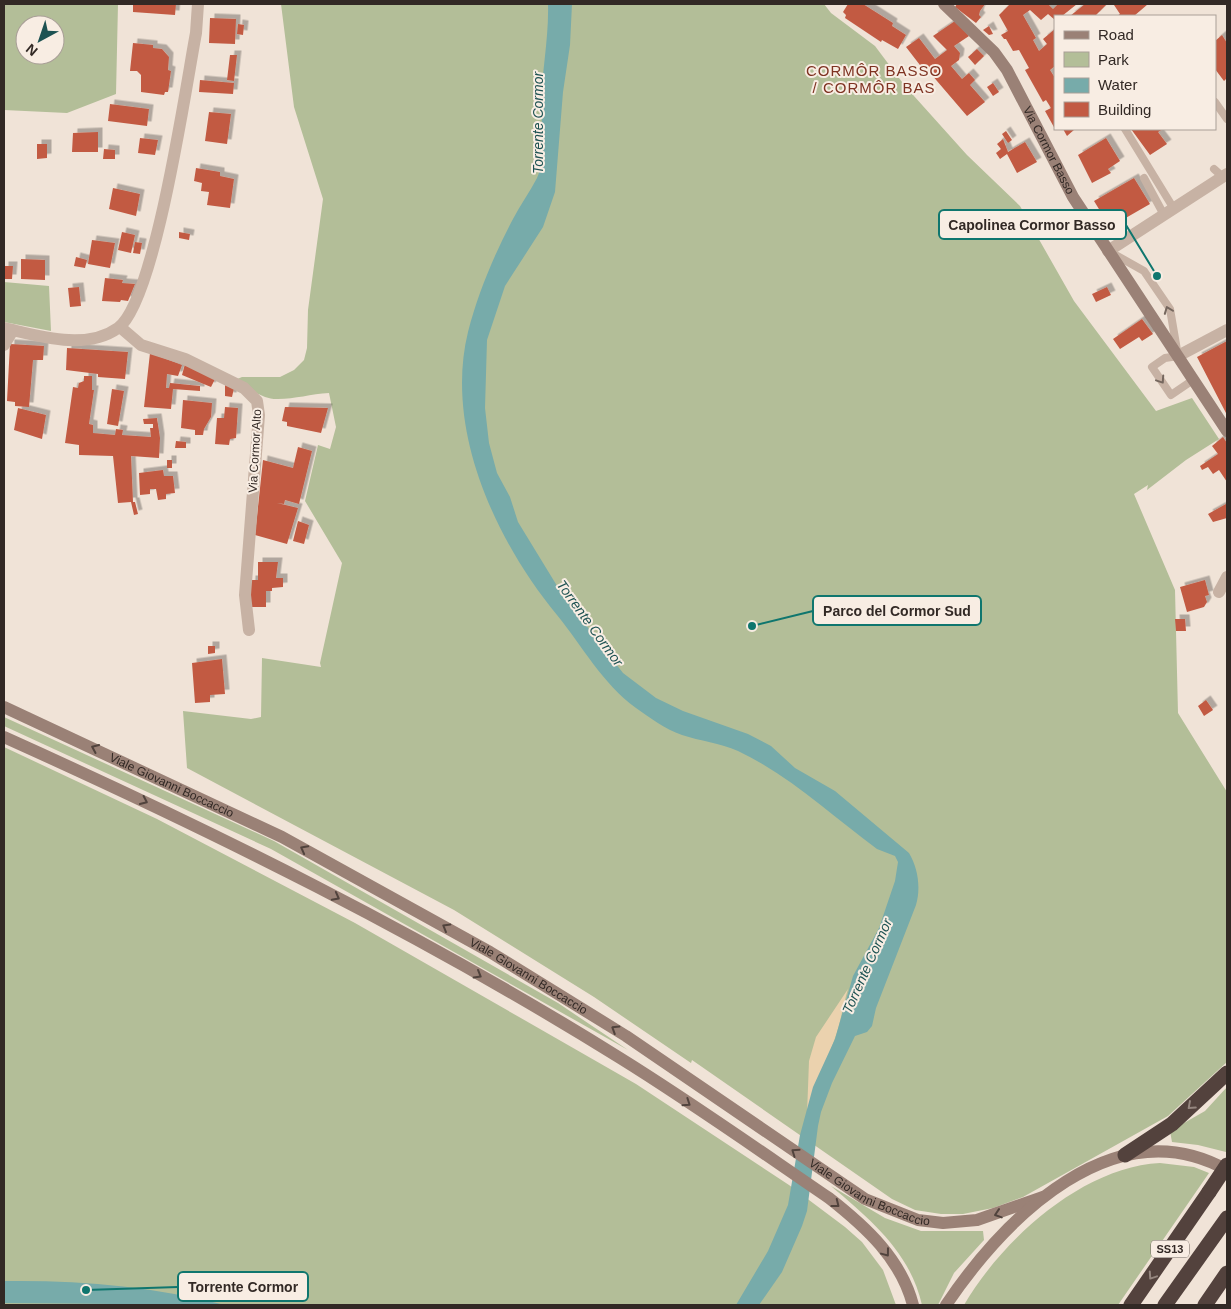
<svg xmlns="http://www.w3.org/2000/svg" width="1231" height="1309" font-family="Helvetica,sans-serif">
<defs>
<filter id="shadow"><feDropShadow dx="4.5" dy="-4.5" stdDeviation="0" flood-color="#0004"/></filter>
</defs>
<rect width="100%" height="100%" fill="#f0e3d7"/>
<path fill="#b3be98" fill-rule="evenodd" d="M4,4H118L116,94L67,113L4,110ZM25,25H55V55H25Z
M281,4H824L831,13L875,46L905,86L967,155L1020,206L1074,301L1156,411L1192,398L1219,439L1186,460L1147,490L1148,485L1134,494L1175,590L1178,713L1227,792V1062L1168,1116L1023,1197L993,1208L963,1214H941L915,1210L892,1199L692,1060L691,1063L594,997L454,910L187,768L183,711L251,719L261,717L262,658L321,667L320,663L342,563L305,501L318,445L330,449L336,427L329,393C311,394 295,399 278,399C263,400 247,387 235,380L242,377H280L294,370L304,360L307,348L308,310L323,199L294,107Z
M4,282L49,286L51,331L4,322Z
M4,717L274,841L558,1003L628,1050L271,849L4,726Z
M4,747L157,819L355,923L636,1084L789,1185L845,1227L862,1242L883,1270L896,1305H4Z
M1227,1087L1226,1152L1198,1145L1172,1142L1170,1131L1205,1111Z
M1160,1163L1194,1167L1209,1173L1118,1305H964C1002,1240 1082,1167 1160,1163Z
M831,1186L885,1218L921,1231H983L984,1240L954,1273L938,1305H922C910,1252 871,1220 831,1186Z"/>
<path fill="#ebd2ae" d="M848,989C843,1005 841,1021 835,1038C826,1065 814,1085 807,1114L809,1061L816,1037Z"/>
<path fill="#77abaa" d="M548,4H572L570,45L563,92L555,192L543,227L505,286L487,340L485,408L489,443L497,473L510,497L518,522L562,594L623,673L656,698L683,711L748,734L771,746L795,768L835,791L909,853C918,868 921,888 916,905L876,1008L872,1026L867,1032L855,1036L832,1083L821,1112L818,1126L807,1211L802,1226L782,1272L759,1305H736L768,1251L788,1205L800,1135L813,1087L835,1039L853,976L879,928L895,881L898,862L895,856L877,849C832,816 789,775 738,751C720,743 700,741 682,735C665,729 650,718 636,708C602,683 583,647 557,615C496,541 444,430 468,332C478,293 494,255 513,219C520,205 530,192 537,178C548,154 541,129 541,104C542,71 549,37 548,4Z
M4,1281C79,1280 153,1286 225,1305L4,1303Z"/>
<path fill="#c25a43" filter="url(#shadow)" d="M133,4H176L175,15L133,12Z
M848,4H863L893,23L892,26L906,35L898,49L882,40L881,42L845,18L846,15L843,12Z
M957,4H985L980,11L979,15L981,17L976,23L955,7Z
M1010,4H1048L1053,9L1058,4H1077L1062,16H1055V20L1048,14L1041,20L1030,10L1023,15L1036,38L1033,40L1039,51L1047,44L1043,39L1055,29V66L1050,70L1055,78V129L1045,111L1051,108L1046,100L1043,102L1025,70L1029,68L1019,50L1013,51L1006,39H1004L1001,35L1008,31L999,15Z
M1085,4H1107L1095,16H1070Z
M1115,4H1148L1134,16H1117L1120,14L1114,5Z
M210,18L236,19L235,44L209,43Z
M955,21L969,36L954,46L960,53L959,60L951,66L962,79L969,73L975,80L970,85L985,102L967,116L925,67L923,69L906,47L919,38L935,59L947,50L933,36Z
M238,24L244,25L243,35L237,34Z
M989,26L993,34L989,35L983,30Z
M1222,35L1227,43V78L1224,81L1215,69V41Z
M133,43L153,45V48L162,49L169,57L168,70L171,71L168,92H165L164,95L141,92V75L137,71H130Z
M977,49L984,56L975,65L968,57Z
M230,55H237L234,81L227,80Z
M200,80L234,83L233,94L199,92Z
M993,83L999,92L993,96L987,87Z
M110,104L149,109L147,126L108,121Z
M209,112L231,114L227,144L205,141Z
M1063,129H1075L1067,136Z
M1131,129H1163L1158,132L1167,144L1150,155Z
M1006,131L1012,140L1008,143L1002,134Z
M98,132V152H72L73,133Z
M140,138L158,140L155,155L138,153Z
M1106,138L1120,161L1108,169L1111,173L1092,183L1078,155Z
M1003,139L1008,152L1025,142L1037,162L1017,173L1007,154L1000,159L996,153L1001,149L997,144Z
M37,144H47V158L37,159Z
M104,149L115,150V159H103Z
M196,168L220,172V176L234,179L230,208L207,205L209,192L201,191L202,183L194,181Z
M1134,178L1150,204L1110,227L1094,201Z
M113,188L140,194L136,216L109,209Z
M122,232L135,235L131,253L118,250Z
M179,232L190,234L189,240L179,238Z
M92,240L115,243L110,268L88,264Z
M135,242L142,243L140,254L133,253Z
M76,257L87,260L85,268L74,266Z
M21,259L45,260V280L21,279Z
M4,266H13L12,279H4Z
M105,278L123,280L122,283L135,284L128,301L121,300L120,302L102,301Z
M79,287L81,306L70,307L68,288Z
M1107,287L1111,295L1096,302L1092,294Z
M1142,319L1153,334L1142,341L1139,337L1120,349L1113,339Z
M1227,341V415L1197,357Z
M10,344L44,346L43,360H33L29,407L15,406V402L7,401Z
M67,348L128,352L125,379L98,377V374L66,370Z
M150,353L182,365L178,376L167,374L166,388H169L170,383L200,386V391L173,389L171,409L144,407Z
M185,364L216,377L211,387L182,375Z
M84,376H92V390H94L89,424L93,425V433L115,435L116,429L123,430L122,435L151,437L150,428H153V424H144L143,419L157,418L160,438L159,458L131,456L133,502H135L138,514L134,515L131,502L118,503L113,456L79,455V445L65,443L73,387L78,388L79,383L84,381Z
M225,385L234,388L232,397L225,396Z
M112,389L124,391L118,426L107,424Z
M183,400L212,403L211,417L204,429L203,435H195V430L181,428Z
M225,407L238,408L236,438L230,439L229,445L215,444L217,418H224Z
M285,407L328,408L321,433L287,426V422L282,421Z
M18,408L46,415L42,439L14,430Z
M1223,437L1227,443V482L1219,470L1213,474L1208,467L1202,470L1200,466L1218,454L1212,446Z
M176,441L186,442V448H175Z
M298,447L312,451L299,504L285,500L284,504L277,503L298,508L287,544L255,535L263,460L293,468Z
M167,460H172V468H167Z
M163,470L164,476H173L175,493L166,494V499L158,500L156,489H150V494L140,495L139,473Z
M1226,504L1227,518L1213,522L1208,514Z
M298,521L309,525L304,544L293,541Z
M258,562H278L276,578H283V587L272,588V591H266V607H250L251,580H258Z
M1205,580L1209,595L1205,596L1207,602L1204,607L1187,612L1180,587Z
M1175,619H1185L1186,631H1176Z
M208,646H215V653L208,654Z
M222,659L225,694L210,695V702L195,703L192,663Z
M1206,700L1213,710L1204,716L1198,706Z"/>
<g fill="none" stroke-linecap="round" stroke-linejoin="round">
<path stroke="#c7b2a4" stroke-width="8" d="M1215,102L1227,119
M1125,129L1174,209
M1214,169L1223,177
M1144,178L1164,215
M1112,253L1144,271L1170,309L1178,356L1165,358L1152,367L1171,395L1193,380"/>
<path stroke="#c7b2a4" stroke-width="12" d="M1108,251L1227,174
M120,327L141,345L185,359L244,388L257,401L259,415L245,595L249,630
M4,328C39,336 86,351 118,328C155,302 186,85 196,33L198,4
M4,345L13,330
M1178,356L1227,330
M1219,592L1227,577"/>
<g stroke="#9a8176" stroke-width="12">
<path id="s1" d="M944,4L994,52L1007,70L1073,197L1227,431"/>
<path id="s2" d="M4,707L282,837L490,952L626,1036L865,1199L918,1220L943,1223L977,1220L1043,1197"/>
<path d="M4,737C215,832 423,935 620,1058C691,1102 760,1151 829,1198C866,1227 901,1259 913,1305"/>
<path d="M946,1305C1005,1218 1114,1107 1227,1170"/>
</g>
<path stroke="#53423d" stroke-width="15" d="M1125,1155L1172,1124L1227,1073
M1131,1305L1209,1192
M1165,1305L1227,1218
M1205,1305L1227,1273"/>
<path stroke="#53423d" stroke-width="15" d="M1209,1192L1227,1165"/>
</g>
<defs><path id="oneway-chevron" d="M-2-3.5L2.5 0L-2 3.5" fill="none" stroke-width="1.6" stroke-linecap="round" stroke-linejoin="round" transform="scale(1.25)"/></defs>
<g stroke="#75675e">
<use href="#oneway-chevron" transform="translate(1168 310) rotate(-111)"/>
<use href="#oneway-chevron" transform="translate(1161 380) rotate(56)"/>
</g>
<g stroke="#51433d">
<use href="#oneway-chevron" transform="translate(95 748) rotate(-156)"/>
<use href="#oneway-chevron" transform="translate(144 801) rotate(25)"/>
<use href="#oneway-chevron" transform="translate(304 849) rotate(-152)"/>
<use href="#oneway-chevron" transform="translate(336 897) rotate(28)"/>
<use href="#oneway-chevron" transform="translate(446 927) rotate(-150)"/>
<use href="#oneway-chevron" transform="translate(478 975) rotate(30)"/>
<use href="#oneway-chevron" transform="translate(615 1029) rotate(-148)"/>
<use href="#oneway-chevron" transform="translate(687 1103) rotate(34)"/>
<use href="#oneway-chevron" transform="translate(795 1152) rotate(-145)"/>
<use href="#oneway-chevron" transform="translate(836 1204) rotate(38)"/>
<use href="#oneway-chevron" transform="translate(998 1214) rotate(162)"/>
<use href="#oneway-chevron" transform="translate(886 1253) rotate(53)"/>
</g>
<g stroke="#95867f">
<use href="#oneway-chevron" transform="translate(1191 1106) rotate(138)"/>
<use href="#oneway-chevron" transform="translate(1152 1276) rotate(124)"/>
</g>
<g text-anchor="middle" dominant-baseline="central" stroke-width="4" stroke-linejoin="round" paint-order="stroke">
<rect fill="#f8ede3" stroke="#6d645e" stroke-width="1" x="1151" y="1240.5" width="38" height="17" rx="4"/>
<g font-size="11" font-weight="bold" fill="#322925">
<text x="1170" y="1249">SS13</text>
</g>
<g font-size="12" fill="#322925" stroke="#f8ede3">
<text stroke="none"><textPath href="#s1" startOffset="182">Via Cormor Basso</textPath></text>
<text transform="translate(255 451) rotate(-87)">Via Cormor Alto</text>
<text stroke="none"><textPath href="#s2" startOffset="185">Viale Giovanni Boccaccio</textPath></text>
<text stroke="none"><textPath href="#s2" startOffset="590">Viale Giovanni Boccaccio</textPath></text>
<text stroke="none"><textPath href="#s2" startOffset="995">Viale Giovanni Boccaccio</textPath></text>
</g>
<g font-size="14" font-style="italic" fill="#1d5252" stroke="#f8ede3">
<text transform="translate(538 123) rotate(-90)">Torrente Cormor</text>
<text transform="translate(590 623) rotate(54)">Torrente Cormor</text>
<text transform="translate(867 966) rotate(-66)">Torrente Cormor</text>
</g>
<g font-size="15" letter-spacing="1" fill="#7e3221" stroke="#f8ede3">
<text x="874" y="70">CORMÔR BASSO<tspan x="874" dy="17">/ CORMÔR BAS</tspan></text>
</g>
</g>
<path fill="none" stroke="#0f766e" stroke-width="2" d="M1157 276L1126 225M752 626L813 611M86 1290L178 1287"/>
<g fill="#0f766e" stroke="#f8ede3" stroke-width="2">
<circle cx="1157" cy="276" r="5"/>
<circle cx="752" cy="626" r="5"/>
<circle cx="86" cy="1290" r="5"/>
</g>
<g fill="#f8ede3" stroke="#0f766e" stroke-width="2">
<rect x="939" y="210" width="187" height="29" rx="5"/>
<rect x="813" y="596" width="168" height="29" rx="5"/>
<rect x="178" y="1272" width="130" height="29" rx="5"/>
</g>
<g font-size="14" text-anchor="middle" font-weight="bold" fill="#322925">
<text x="1032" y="230">Capolinea Cormor Basso</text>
<text x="897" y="616">Parco del Cormor Sud</text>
<text x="243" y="1292">Torrente Cormor</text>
</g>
<rect width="1231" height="1309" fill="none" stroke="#322925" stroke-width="10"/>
<rect x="1054" y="15" width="162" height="115" fill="#f8ede3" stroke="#a99f97"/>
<rect x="1064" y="31" width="25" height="8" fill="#9a8176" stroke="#a99f97"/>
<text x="1098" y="40" font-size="15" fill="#322925">Road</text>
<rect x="1064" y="52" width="25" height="15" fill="#b3be98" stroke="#a99f97"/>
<text x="1098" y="65" font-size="15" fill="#322925">Park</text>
<rect x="1064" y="78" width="25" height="15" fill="#77abaa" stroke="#a99f97"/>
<text x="1098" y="90" font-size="15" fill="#322925">Water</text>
<rect x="1064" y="102" width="25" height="15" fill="#c25a43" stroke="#a99f97"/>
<text x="1098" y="115" font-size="15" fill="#322925">Building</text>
<g transform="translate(40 40) rotate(220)"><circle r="24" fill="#f8ede3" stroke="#a99f97"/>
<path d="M0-4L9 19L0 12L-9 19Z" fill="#1d5252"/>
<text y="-8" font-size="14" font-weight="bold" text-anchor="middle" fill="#322925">N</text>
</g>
</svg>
